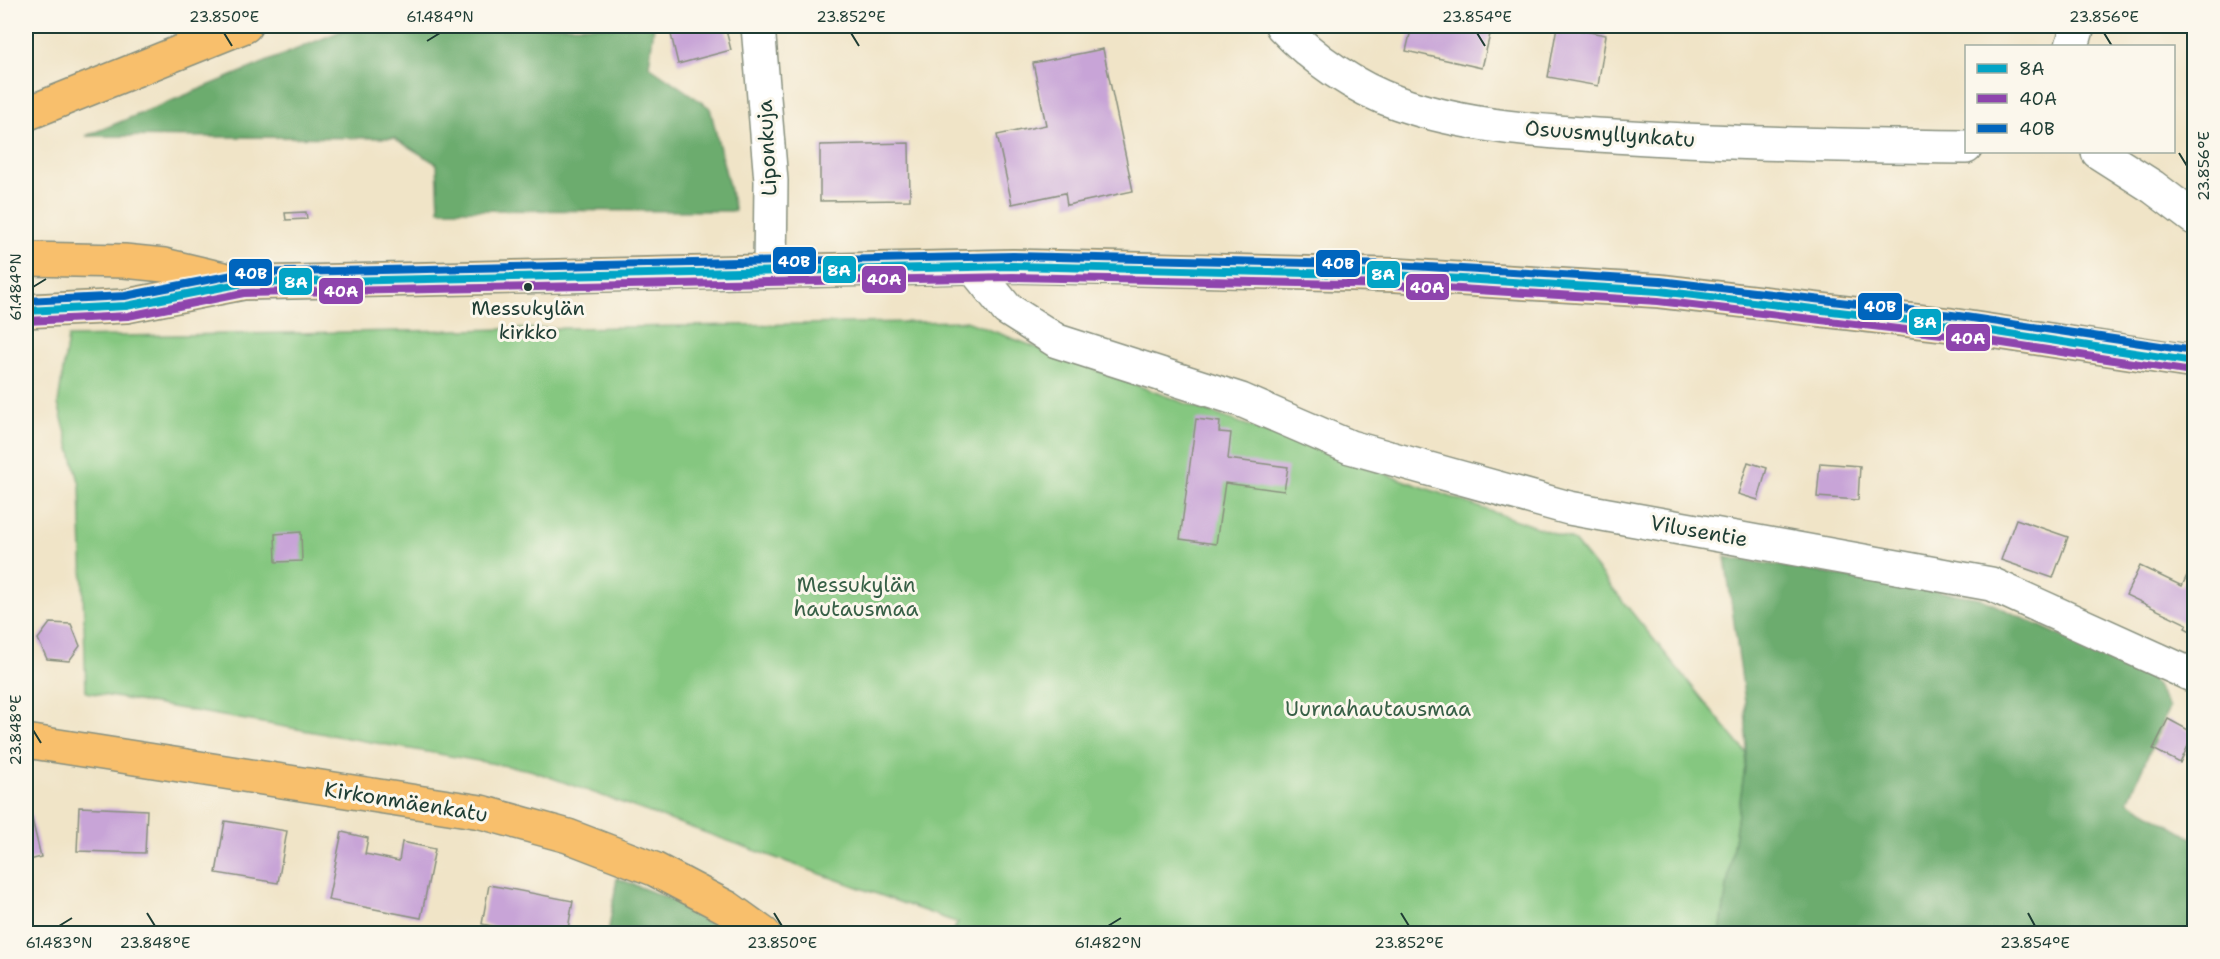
<svg xmlns="http://www.w3.org/2000/svg" width="2220" height="959" font-family="'Shantell Sans',sans-serif">
<rect width="100%" height="100%" fill="#fbf7ec"/>
<filter id="ink" filterUnits="userSpaceOnUse"><feTurbulence type="fractalNoise" baseFrequency=".0167" numOctaves="2"/><feDisplacementMap in="SourceGraphic" scale="12" xChannelSelector="R" yChannelSelector="G"/><feConvolveMatrix kernelMatrix="1 2 1 2 8 2 1 2 1" color-interpolation-filters="sRGB"/></filter>
<filter id="wash" filterUnits="userSpaceOnUse"><feTurbulence type="fractalNoise" baseFrequency=".008" numOctaves="4" result="noise"/><feDisplacementMap in="SourceGraphic" scale="24" xChannelSelector="R" yChannelSelector="G"/><feGaussianBlur stdDeviation="1.35" result="paint"/><feColorMatrix in="noise" values="0 0 0 0 0 0 0 0 0 0 0 0 0 0 0 0 0 1.4 0 .05"/><feComposite in="paint" operator="in"/></filter>
<g filter="url(#wash)">
<rect width="100%" height="100%" fill="#f0e4c7"/>
<path fill="#85c780" stroke="#52825a" stroke-width="1.5" d="M966,321L1195,407L1573,540L1747,754L1720,933H951L958,923L530,770L86,692L80,485L58,404L68,337Z"/>
<path fill="#6cac6e" stroke="#467451" stroke-width="1.5" d="M353,26H654L649,66L710,108L735,211L439,210L437,164L394,138L86,136Z
M1725,557L1980,598L2151,678L2169,707L2128,801L2194,839V933L1720,934L1747,754L1745,702Z
M617,878L678,902L738,934H608Z"/>
<g id="blocks">
<path fill="#c8a4d7" d="M669,26H725L731,50L678,64Z
M1412,26H1492L1482,68L1406,51Z
M1557,26L1606,35L1598,86L1548,77Z
M1103,49L1133,191L1067,205L1065,193L1012,204L997,135L1046,125L1033,63Z
M909,143L910,200L820,201V145Z
M306,212L307,219L286,220L285,213Z
M1196,419L1220,422L1219,432L1231,433L1228,459L1288,467L1284,491L1225,483L1216,544L1180,539Z
M1748,462L1767,468L1758,500L1738,494Z
M1820,463L1860,466L1858,500L1817,497Z
M2016,519L2068,537L2053,578L2001,560Z
M301,532L302,561L276,562L275,534Z
M2192,565L2194,566V633L2185,628L2187,624L2126,595L2140,566L2182,586Z
M50,623L71,624L80,646L69,661L47,659L38,639Z
M2168,719L2194,733L2180,763L2153,749Z
M79,807L147,810L145,853L77,851Z
M30,811L41,857L26,861V812Z
M225,821L287,831L278,883L216,873Z
M342,832L368,838L365,854L399,861L402,842L435,849L421,918L328,900Z
M489,885L573,901L567,934H530L482,924Z"/>
</g>
</g>
<g filter="url(#ink)">
<use href="#blocks" fill-opacity="0" stroke="#88907e" stroke-width="1.5"/>
<g fill="none" stroke-linecap="round" stroke-linejoin="round">
<defs>
<path id="minor" d="M758,26L771,181L770,271
M1282,26C1313,59 1355,88 1398,103C1472,129 1553,132 1631,137C1742,144 1855,146 1966,147
M2072,46L2078,26
M2098,152L2153,187L2194,218
M973,267L1007,309L1057,341L1241,400L1350,447L1569,508L1991,584L2194,676"/>
<path id="major" d="M26,114L245,26
M26,259L124,261L164,265L232,281
M26,311L126,306L243,283L1013,266L1395,275L1659,291L1951,325L2194,362
M26,741L481,812L568,836L654,869L728,908L764,934"/>
</defs>
<use href="#minor" stroke="#88907e" stroke-width="36"/>
<use href="#major" stroke="#88907e" stroke-width="36"/>
<use href="#minor" stroke="#fff" stroke-width="33"/>
<use href="#major" stroke="#f8bf6c" stroke-width="33"/>
<defs>
<path id="bus-1" d="M26,311L126,306L243,283L1013,266L1395,275L1659,291L1951,325L2194,362"/>
<path id="bus-2" d="M27,321L128,316L244,293L1013,277L1395,285L1658,301L1950,335L2192,372"/>
<path id="bus-3" d="M26,301L125,296L243,273L1013,256L1395,265L1660,281L1952,315L2194,351"/>
</defs>
<use href="#bus-1" stroke="#fbf7ec" stroke-width="12"/>
<use href="#bus-2" stroke="#fbf7ec" stroke-width="12"/>
<use href="#bus-3" stroke="#fbf7ec" stroke-width="12"/>
<use href="#bus-1" stroke="#02a4c6" stroke-width="8"/>
<use href="#bus-2" stroke="#8e44ad" stroke-width="8"/>
<use href="#bus-3" stroke="#0065bd" stroke-width="8"/>
</g>
</g>
<path fill="none" stroke="#1f3d34" stroke-width="2" d="M224,33L232,46M851,33L859,46M1477,33L1485,46M2104,33L2112,46M427,41L440,33M2179,153L2187,166M33,287L46,279M33,730L41,743M147,913L155,926M774,913L782,926M1401,913L1409,926M2028,913L2035,926M59,926L72,918M1108,926L1121,918"/>
<circle fill="#1f3d34" stroke="#fbf7ec" stroke-width="2" cx="528" cy="287" r="5"/>
<g text-anchor="middle" dominant-baseline="central" stroke-width="6" stroke-linejoin="round" paint-order="stroke">
<g font-size="20" fill="#1f3d34" stroke="#fbf7ec">
<text x="528" y="308">Messukylän<tspan x="528" dy="24">kirkko</tspan></text>
</g>
<g font-size="21" fill="#1f3d34" stroke="#fbf7ec">
<text transform="translate(1610 134) rotate(4)">Osuusmyllynkatu</text>
<text transform="translate(767 148) rotate(-93)">Liponkuja</text>
<text transform="translate(1699 531) rotate(10)">Vilusentie</text>
<text transform="translate(406 802) rotate(9)">Kirkonmäenkatu</text>
</g>
<g font-size="21" fill="#386047" stroke="#fbf7ec">
<text x="856" y="585">Messukylän<tspan x="856" dy="24">hautausmaa</tspan></text>
<text x="1378" y="709">Uurnahautausmaa</text>
</g>
</g>
<g stroke="#fbf7ec" stroke-width="2">
<rect x="772" y="246" width="45" height="29" rx="6" fill="#0065bd"/>
<rect x="1315" y="249" width="46" height="29" rx="6" fill="#0065bd"/>
<rect x="822" y="255" width="35" height="29" rx="6" fill="#02a4c6"/>
<rect x="228" y="258" width="45" height="29" rx="6" fill="#0065bd"/>
<rect x="1366" y="260" width="35" height="29" rx="6" fill="#02a4c6"/>
<rect x="861" y="265" width="46" height="29" rx="6" fill="#8e44ad"/>
<rect x="278" y="267" width="35" height="29" rx="6" fill="#02a4c6"/>
<rect x="1405" y="273" width="45" height="28" rx="6" fill="#8e44ad"/>
<rect x="318" y="277" width="46" height="28" rx="6" fill="#8e44ad"/>
<rect x="1857" y="292" width="46" height="29" rx="6" fill="#0065bd"/>
<rect x="1908" y="308" width="34" height="28" rx="6" fill="#02a4c6"/>
<rect x="1945" y="323" width="46" height="29" rx="6" fill="#8e44ad"/>
</g>
<g font-size="16" text-anchor="middle" font-weight="bold" fill="#fff">
<text x="794" y="267">40B</text>
<text x="1338" y="269">40B</text>
<text x="839" y="276">8A</text>
<text x="251" y="279">40B</text>
<text x="1383" y="280">8A</text>
<text x="884" y="285">40A</text>
<text x="296" y="288">8A</text>
<text x="1427" y="293">40A</text>
<text x="341" y="297">40A</text>
<text x="1880" y="312">40B</text>
<text x="1925" y="328">8A</text>
<text x="1968" y="344">40A</text>
</g>
<rect width="2220" height="959" fill="none" stroke="#fbf7ec" stroke-width="66"/>
<rect x="1965" y="45" width="210" height="108" fill="#fbf7ec" stroke="#a3ada2" stroke-width="1.5"/>
<rect x="1977" y="64" width="30" height="9" fill="#02a4c6" stroke="#a3ada2" stroke-width="1.5"/>
<text x="2019" y="75" font-size="18" fill="#1f3d34">8A</text>
<rect x="1977" y="94" width="30" height="9" fill="#8e44ad" stroke="#a3ada2" stroke-width="1.5"/>
<text x="2019" y="105" font-size="18" fill="#1f3d34">40A</text>
<rect x="1977" y="124" width="30" height="9" fill="#0065bd" stroke="#a3ada2" stroke-width="1.5"/>
<text x="2019" y="135" font-size="18" fill="#1f3d34">40B</text>
<rect x="33" y="33" width="2154" height="893" fill="none" stroke="#1f3d34" stroke-width="2"/>
<g font-size="15" text-anchor="middle" fill="#1f3d34">
<text x="224" y="22">23.850°E</text>
<text x="440" y="22">61.484°N</text>
<text x="851" y="22">23.852°E</text>
<text x="1477" y="22">23.854°E</text>
<text x="2104" y="22">23.856°E</text>
<text transform="translate(2204 166) rotate(-90)" y="5">23.856°E</text>
<text transform="translate(16 287) rotate(-90)" y="5">61.484°N</text>
<text transform="translate(16 730) rotate(-90)" y="5">23.848°E</text>
<text x="59" y="948">61.483°N</text>
<text x="155" y="948">23.848°E</text>
<text x="782" y="948">23.850°E</text>
<text x="1108" y="948">61.482°N</text>
<text x="1409" y="948">23.852°E</text>
<text x="2035" y="948">23.854°E</text>
</g>
</svg>
